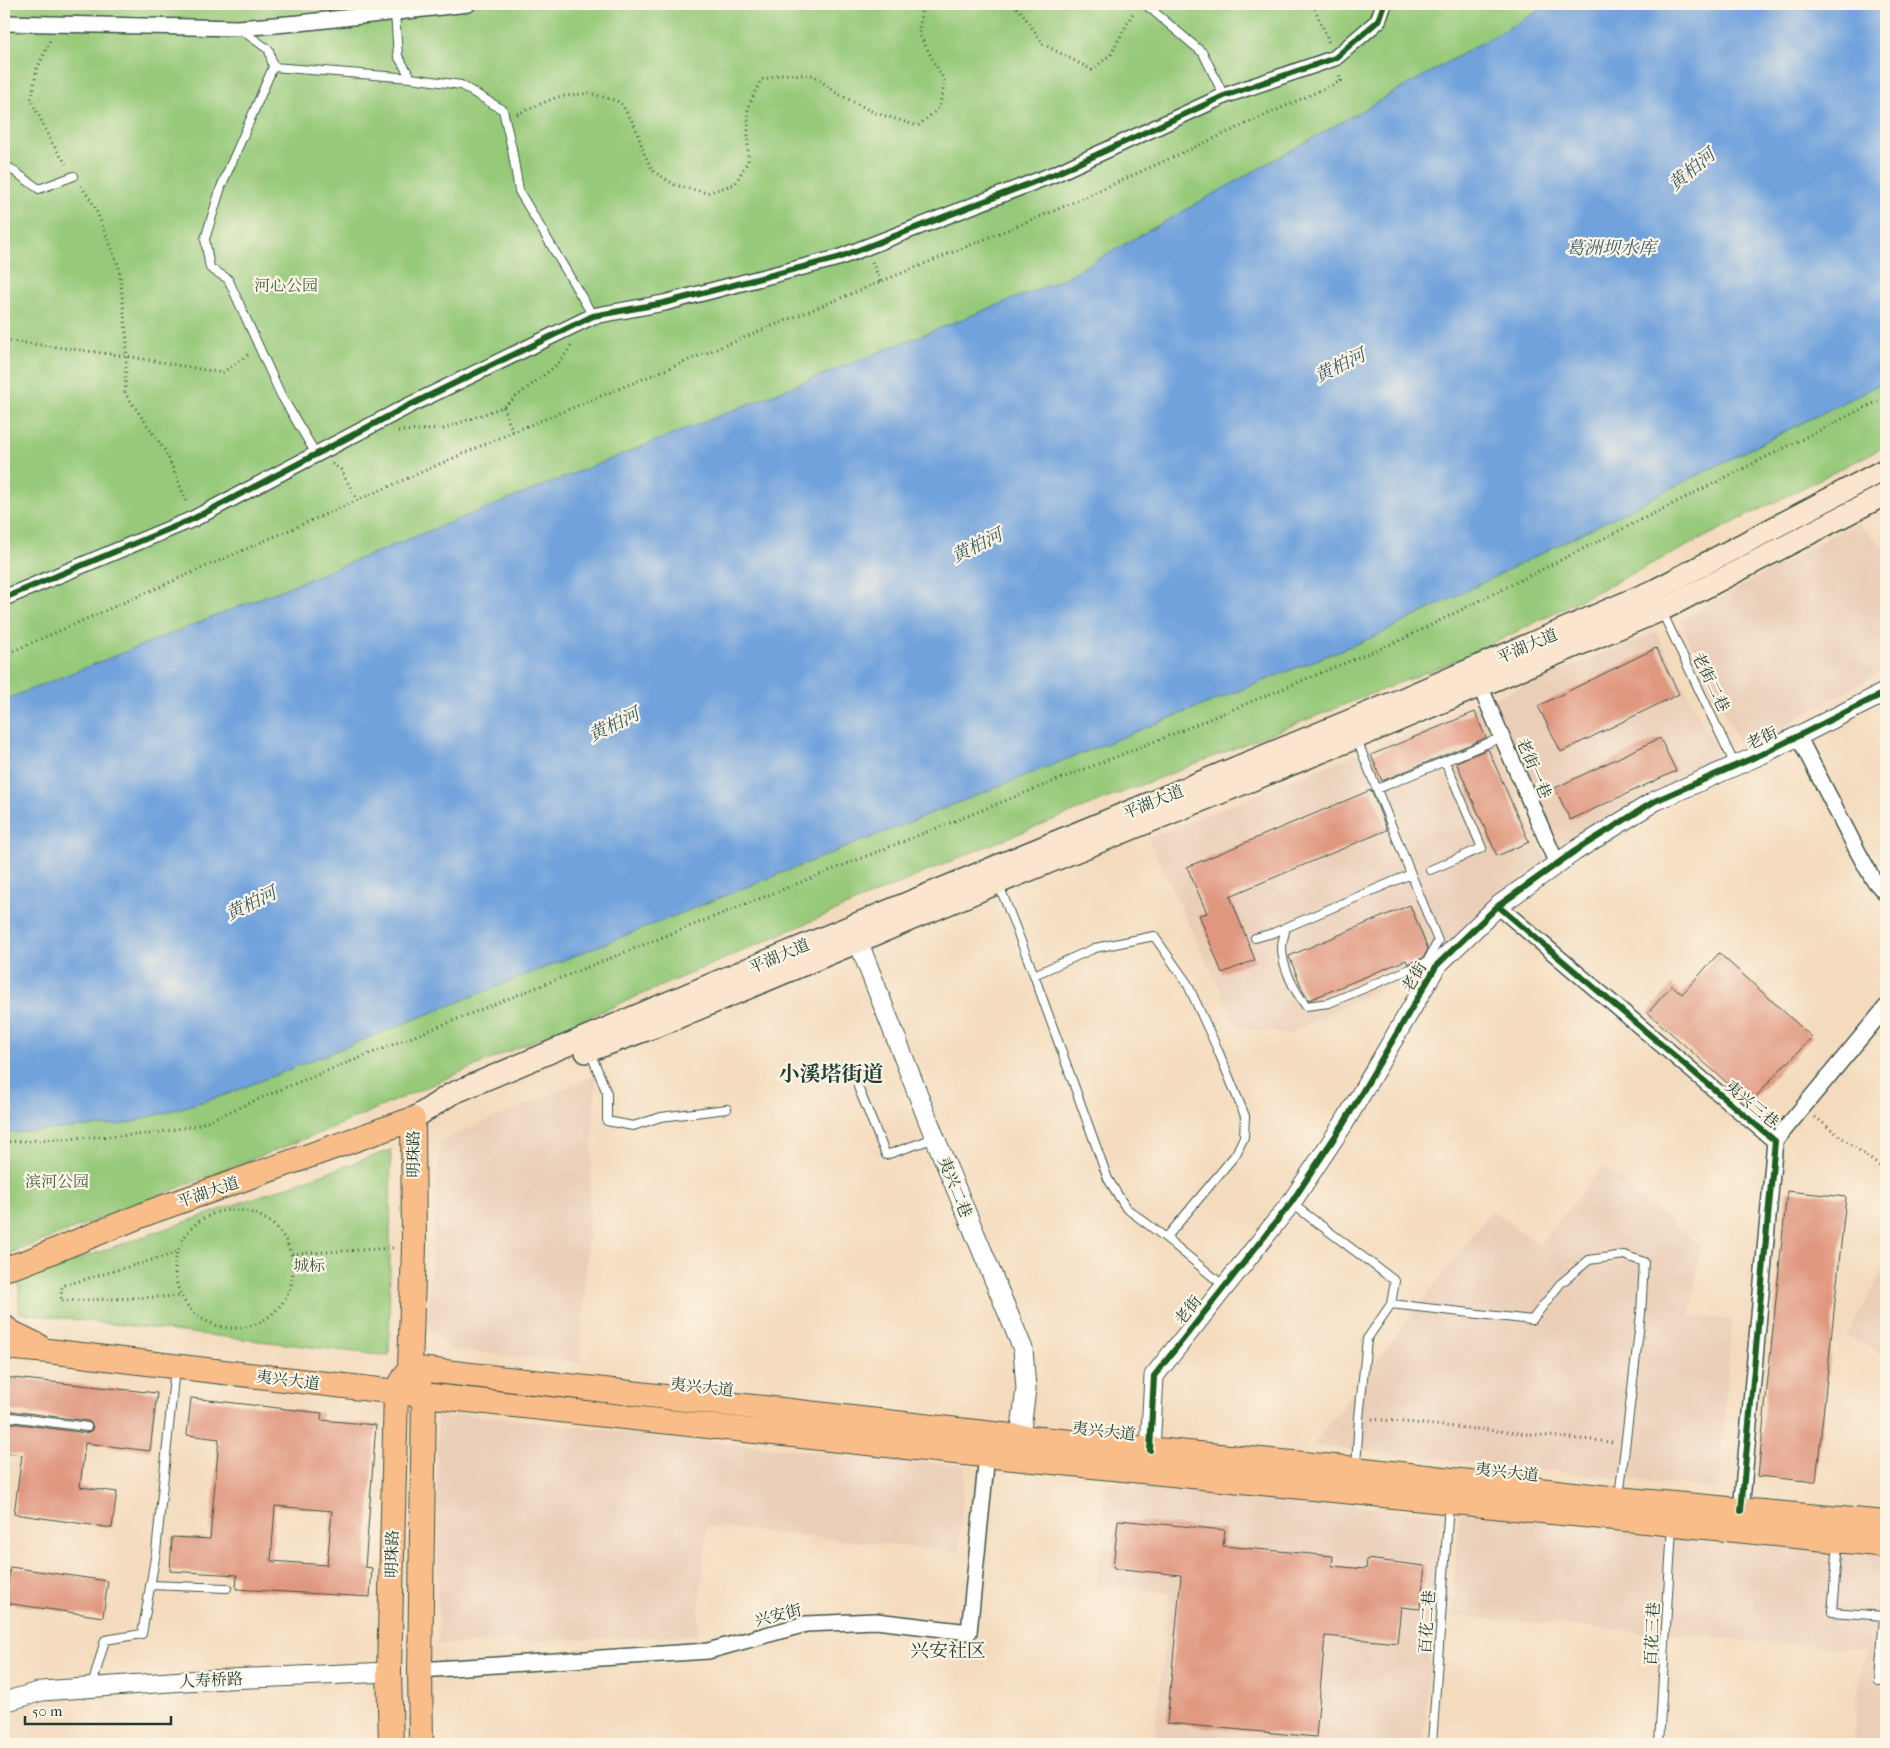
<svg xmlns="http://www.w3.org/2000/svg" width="1890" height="1748" font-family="'IM FELL French Canon','Noto Serif SC',serif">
<rect width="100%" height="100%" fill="#fcf5e5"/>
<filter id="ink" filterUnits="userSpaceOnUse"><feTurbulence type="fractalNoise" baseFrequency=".02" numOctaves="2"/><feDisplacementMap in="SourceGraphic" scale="10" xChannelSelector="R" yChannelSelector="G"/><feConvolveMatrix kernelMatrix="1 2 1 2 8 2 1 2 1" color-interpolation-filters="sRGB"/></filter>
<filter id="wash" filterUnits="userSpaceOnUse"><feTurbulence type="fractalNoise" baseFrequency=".0096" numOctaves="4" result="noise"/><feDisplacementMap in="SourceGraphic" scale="20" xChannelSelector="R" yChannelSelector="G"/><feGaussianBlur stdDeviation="1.12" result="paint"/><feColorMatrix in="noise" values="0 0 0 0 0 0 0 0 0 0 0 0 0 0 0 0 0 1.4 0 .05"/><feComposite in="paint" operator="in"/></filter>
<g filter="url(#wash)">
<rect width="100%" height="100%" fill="#f4dbbe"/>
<path fill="#eaceb8" d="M1856,522L1886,548V669L1742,749L1680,621Z
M1656,632L1722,760L1560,852L1493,699Z
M1477,705L1546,860L1490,904L1413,991L1396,980L1290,1034L1238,1028L1148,838Z
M596,1075L581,1363L450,1350L427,1323L440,1141Z
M1603,1166L1700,1246L1691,1316L1732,1320L1719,1489L1312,1446L1492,1210L1539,1245Z
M1886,1264V1355L1847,1336Z
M437,1411L712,1442L965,1465L959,1552L707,1526L697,1635L438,1645Z
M1105,1481L1440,1514L1423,1744H1154L1170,1593L1097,1585Z
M1459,1512L1886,1554V1744H1853L1864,1650L1452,1616Z"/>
<path fill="#96c979" stroke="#5a8356" d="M4,4H1551L1061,280L4,700Z
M1886,381V446L1470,655L977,850L322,1132L4,1256V1133L125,1124L225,1095L1376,636Z
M391,1150L389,1356L19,1313V1280Z"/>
<path fill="#71a2dc" stroke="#487088" d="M1551,4H1886V381L1376,636L225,1095L125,1124L4,1133V700L1061,280Z"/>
<g id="blocks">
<path fill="#e0977f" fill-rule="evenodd" d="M1656,648L1679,694L1561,752L1538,706Z
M1475,712L1486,738L1382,781L1371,755Z
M1660,738L1676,771L1570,820L1555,788Z
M1488,749L1529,842L1497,856L1456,762Z
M1371,790L1387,830L1230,896L1255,960L1222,973L1199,915L1207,913L1187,867Z
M1410,905L1428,949L1423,958L1408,964L1406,960L1309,1000L1303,991L1289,956Z
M1719,953L1812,1037L1788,1063L1787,1062L1750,1103L1648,1013L1672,985L1682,994Z
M1787,1191L1846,1197L1816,1482L1758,1476Z
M4,1377L157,1393L150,1451L85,1443L80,1487L117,1492L112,1528L14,1514L22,1455L4,1453V1422L86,1433L91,1431L93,1427L91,1423L88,1421L4,1410Z
M191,1398L322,1413L321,1420L376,1425L365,1567L372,1568L370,1597L236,1589L237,1575L170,1571L172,1537L210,1539L219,1439L187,1435ZM275,1506L332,1511L327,1565L271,1561Z
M1118,1520L1225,1530L1223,1546L1333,1556L1332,1566L1366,1569L1367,1559L1425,1566L1420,1609L1401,1607L1397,1643L1325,1636L1316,1737L1167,1723L1181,1575L1113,1568Z
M10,1567L108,1581L103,1617L5,1603Z"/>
</g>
</g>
<g filter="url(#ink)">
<use href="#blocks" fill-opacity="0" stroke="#3f5549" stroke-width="1"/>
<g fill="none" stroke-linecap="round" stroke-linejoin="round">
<defs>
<path id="service" d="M1145,4L1203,53L1224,96
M395,12L398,56L411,78L461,85L503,110L512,149L519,191L593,316
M240,29L269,50L273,67L221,187L205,239L210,268L228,279L281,395L316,454
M273,67L411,78
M4,164L39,189L74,176
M1662,612L1735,765
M1445,761L1502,737
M1377,789L1445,761L1482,848L1430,870
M999,885L1034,975L1095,948L1154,936L1187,983L1217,1048L1245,1116L1244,1137L1236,1154L1166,1238L1224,1286
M1286,927C1285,933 1282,941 1282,947C1282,967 1294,990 1306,1006L1329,1003L1427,962L1438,941L1411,874
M1255,938L1273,933L1411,874L1357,740
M1034,975L1108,1179L1126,1208L1166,1238
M590,1052L607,1093V1121L633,1126L661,1117L727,1109
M858,1087L886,1155L935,1138
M1291,1203L1395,1281L1391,1304
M4,1416L87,1427
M1356,1467L1359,1418L1367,1339L1391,1304L1532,1320L1560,1284L1589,1260L1624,1255L1644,1262L1641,1314L1619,1497
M1838,1542L1832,1612L1884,1616L1879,1681
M150,1585L227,1588
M92,1686L105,1640L142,1634L156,1552L175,1368
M1432,1744L1449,1504
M1659,1744L1672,1527"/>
<path id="minor" d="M4,23L238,28L299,23L468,4
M4,598L193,519L408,406L593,316L664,303L838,258L1057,173L1224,96L1335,58L1378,21L1384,4
M1480,686L1557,864
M1798,736L1859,854L1873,879L1886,894
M1498,906L1775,1141L1741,1511
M1775,1141L1886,1007
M420,1670L708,1651L806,1624L876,1621L969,1632L987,1455"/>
<path id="tertiary" d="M858,941L935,1138L1023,1349L1026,1389L1020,1437
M1150,1450L1154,1376L1291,1203L1344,1123L1437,965L1498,906L1575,851L1655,801L1762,754L1886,692
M4,1702L42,1691L184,1681L389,1672"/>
<path id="secondary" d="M586,1052L660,1025L998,883L1356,738L1662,610L1886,494
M413,1119L451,1094L764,962L1402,699L1657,589L1886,469"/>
<path id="primary" d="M4,1269L24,1263L150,1212L413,1119L414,1246L410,1368L396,1392L389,1672L391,1744
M4,1327L12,1333L37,1345
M4,1347L48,1351C660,1426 1273,1484 1886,1545
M410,1368L1020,1437L1356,1469L1618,1499L1886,1523
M416,1380L424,1395L420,1670L421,1744"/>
</defs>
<use href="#service" stroke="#3f5549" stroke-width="10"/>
<use href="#minor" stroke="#3f5549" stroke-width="18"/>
<use href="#tertiary" stroke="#3f5549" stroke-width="21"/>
<use href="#secondary" stroke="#3f5549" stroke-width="24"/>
<use href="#primary" stroke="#3f5549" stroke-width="26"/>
<path stroke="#3f5549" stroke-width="3" stroke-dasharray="1 4" stroke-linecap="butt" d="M1013,4L1022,13L1043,44L1092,70L1111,54L1134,11
M1313,4L1329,43
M50,41L37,69L31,100L52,143L66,164
M517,114L557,97L590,93L620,102L635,126L644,153L653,171L675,185L707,193L735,184L748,161V107L761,80L781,74L813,75L838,94L873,112L918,126L939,108L945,82L919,34L922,4
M81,186L94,205L119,267L127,341L125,393L166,452L187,503
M872,262L881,282
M10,341L126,356L222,373L249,354
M503,407L513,432
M398,431L443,429L503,407L558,364L571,346
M332,464L341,470L357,500
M4,655L513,432L1056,210L1341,81L1339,73
M1815,1117L1886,1171
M4,1142L150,1134L198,1125L289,1086L1168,736L1403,639L1886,397
M175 1269a59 59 0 1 1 118 0a59 59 0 1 1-118 0Z
M176,1253L62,1286L61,1301L181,1296
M292,1254L393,1248
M1372,1419L1612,1442"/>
<use href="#service" stroke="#fff" stroke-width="8"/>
<use href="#minor" stroke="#fff" stroke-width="15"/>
<use href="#tertiary" stroke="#fff" stroke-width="19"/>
<use href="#secondary" stroke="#fce5cf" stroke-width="21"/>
<use href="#primary" stroke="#f8bd88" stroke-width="24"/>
<defs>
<path id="cycleway" d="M4,598L193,519L408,406L593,316L664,303L838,258L1057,173L1224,96L1335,58L1378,21L1384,4
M1498,906L1775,1141L1741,1511
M1150,1450L1154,1376L1291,1203L1344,1123L1437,965L1498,906L1575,851L1655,801L1762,754L1886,692"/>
</defs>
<use href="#cycleway" stroke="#fcf5e5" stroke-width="9"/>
<use href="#cycleway" stroke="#1b5e20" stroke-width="6"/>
</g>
</g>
<g text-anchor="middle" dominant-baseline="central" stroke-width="4.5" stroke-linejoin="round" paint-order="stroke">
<g font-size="16" fill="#3d6045" stroke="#fcf5e5">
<text x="286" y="285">河心公园</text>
<text x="57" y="1181">滨河公园</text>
<text x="309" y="1265">城标</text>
</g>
<g font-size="16" fill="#1f3d34" stroke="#fcf5e5">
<text transform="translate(1527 646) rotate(-23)">平湖大道</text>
<text transform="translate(1711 682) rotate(64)">老街二巷</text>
<text transform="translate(1762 738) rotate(-25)">老街</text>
<text transform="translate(1534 768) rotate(67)">老街一巷</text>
<text transform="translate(1153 802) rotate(-22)">平湖大道</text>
<text transform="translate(779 956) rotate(-23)">平湖大道</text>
<text transform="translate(1414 977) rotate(-59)">老街</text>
<text transform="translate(1752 1104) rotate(40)">夷兴三巷</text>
<text transform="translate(413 1154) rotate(-90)">明珠路</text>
<text transform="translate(955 1187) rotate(68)">夷兴二巷</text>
<text transform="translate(208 1192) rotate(-19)">平湖大道</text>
<text transform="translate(1188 1310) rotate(-51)">老街</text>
<text transform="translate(288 1380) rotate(7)">夷兴大道</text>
<text transform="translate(702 1387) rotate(6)">夷兴大道</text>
<text transform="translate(1104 1431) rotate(6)">夷兴大道</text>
<text transform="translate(1507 1472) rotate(6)">夷兴大道</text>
<text transform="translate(392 1554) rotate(-89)">明珠路</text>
<text transform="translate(778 1615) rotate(-14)">兴安街</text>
<text transform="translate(1427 1622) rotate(-86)">百花二巷</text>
<text transform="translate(1652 1634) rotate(-87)">百花三巷</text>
<text transform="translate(211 1680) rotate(-3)">人寿桥路</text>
</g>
<g font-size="18" font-style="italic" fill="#385b66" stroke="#fcf5e5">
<text transform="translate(1692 170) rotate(-40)">黄柏河</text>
<text x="1611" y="248">葛洲坝水库</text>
<text transform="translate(1340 366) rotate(-26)">黄柏河</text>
<text transform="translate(977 546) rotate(-26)">黄柏河</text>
<text transform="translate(614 725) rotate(-26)">黄柏河</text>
<text transform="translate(251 904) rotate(-26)">黄柏河</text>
</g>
<g font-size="19" fill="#1f3d34" stroke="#fcf5e5">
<text x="948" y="1651">兴安社区</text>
</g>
<g font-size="21" font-weight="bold" fill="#1f3d34" stroke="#fcf5e5">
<text x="831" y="1074">小溪塔街道</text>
</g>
</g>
<rect width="1890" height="1748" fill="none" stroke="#fcf5e5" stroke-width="20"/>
<path d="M25 1716v8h146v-8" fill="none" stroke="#1f3d34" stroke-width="2.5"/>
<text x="32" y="1716" font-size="15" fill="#1f3d34" stroke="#fcf5e5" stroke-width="4" paint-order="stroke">50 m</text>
</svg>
